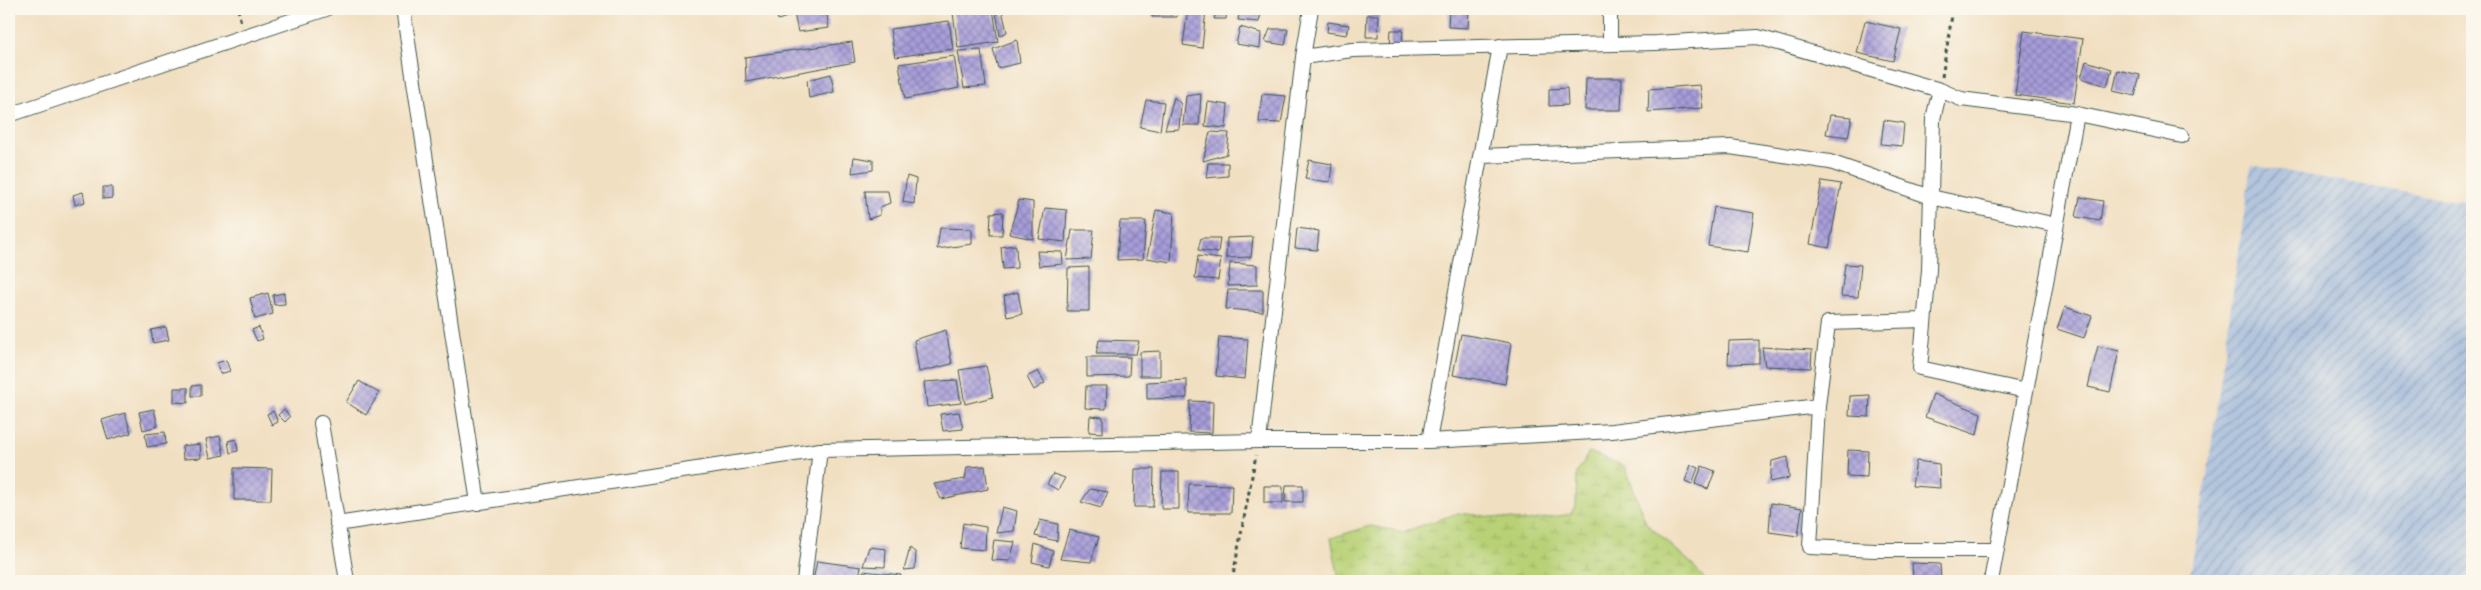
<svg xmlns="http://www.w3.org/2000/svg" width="2481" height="590" font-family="'IM FELL French Canon',serif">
<defs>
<pattern id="industrial-furrows" width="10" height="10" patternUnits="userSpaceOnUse" patternTransform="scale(1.25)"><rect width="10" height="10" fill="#b4c6de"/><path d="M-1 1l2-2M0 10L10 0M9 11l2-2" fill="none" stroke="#92a2b5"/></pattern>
<pattern id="wetland-marsh" width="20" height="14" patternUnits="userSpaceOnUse" patternTransform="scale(1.25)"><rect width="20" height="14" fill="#b8d176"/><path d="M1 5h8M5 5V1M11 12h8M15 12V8" fill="none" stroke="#9eb467"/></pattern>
<pattern id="building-cross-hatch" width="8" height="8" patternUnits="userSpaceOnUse" patternTransform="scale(1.25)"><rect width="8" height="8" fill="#a79dd9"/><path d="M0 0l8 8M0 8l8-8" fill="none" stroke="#8781b1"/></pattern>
</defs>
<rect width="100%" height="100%" fill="#fbf7ec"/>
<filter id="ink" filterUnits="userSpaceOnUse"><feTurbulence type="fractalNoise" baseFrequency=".02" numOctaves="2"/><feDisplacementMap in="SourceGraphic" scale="10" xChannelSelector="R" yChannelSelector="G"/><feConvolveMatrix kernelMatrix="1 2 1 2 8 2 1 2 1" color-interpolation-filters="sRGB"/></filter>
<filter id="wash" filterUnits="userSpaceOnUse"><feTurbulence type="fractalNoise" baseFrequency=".0096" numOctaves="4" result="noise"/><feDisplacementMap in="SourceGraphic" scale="20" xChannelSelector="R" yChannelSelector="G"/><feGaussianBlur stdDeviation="1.12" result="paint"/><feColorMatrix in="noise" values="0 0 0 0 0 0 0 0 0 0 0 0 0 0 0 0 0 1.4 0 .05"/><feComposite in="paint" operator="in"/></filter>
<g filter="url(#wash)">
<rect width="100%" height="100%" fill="#f1dfc1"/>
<path fill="url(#industrial-furrows)" d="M2251,165L2472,204V581H2189L2207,475Z"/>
<path fill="url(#wetland-marsh)" stroke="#6c8755" d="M1589,452L1625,466L1646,523L1692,564L1706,581H1335L1338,574L1331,538L1370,526L1403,532L1458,513L1527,521L1571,514L1576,504L1577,473Z"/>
<g id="blocks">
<path fill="url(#building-cross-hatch)" d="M775,9H788L790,16L778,20Z
M793,9H826L829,28L798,32Z
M993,9L998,42L958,48L953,13Z
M1153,9H1178L1177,17H1152Z
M1188,9H1206L1202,48L1183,45Z
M1217,9H1227L1226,19H1214Z
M1240,9H1262L1259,22L1238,20Z
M1449,9H1469L1468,28L1448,27Z
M1002,10L1007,32L1000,36L996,12Z
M1367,15H1379L1378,37H1366Z
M949,21L953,49L895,57L890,29Z
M1865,21L1901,29L1893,61L1857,53Z
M1328,22L1349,25L1347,35L1327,32Z
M1240,27L1261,33L1260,48L1236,44Z
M1270,29H1288L1285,45L1265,42Z
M1391,30H1403L1402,46L1390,47Z
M2024,31L2083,39L2074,103L2015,95Z
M1017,40L1020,63L998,68L993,49Z
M852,42L855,62L746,82L745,57Z
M981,50L986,86L964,88L958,51Z
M954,56L959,88L905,99L899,64Z
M2086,61L2112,69L2107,86L2081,78Z
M2118,70L2140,75L2135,96L2113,91Z
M831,74L834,92L809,98L807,80Z
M1586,78H1622L1621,110H1585Z
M1700,85L1703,108L1648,112L1649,89Z
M1567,88L1568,105L1549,106V89Z
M1201,94L1199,125H1183L1186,96Z
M1262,94L1286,96L1281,123L1259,122Z
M1174,97L1181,104L1179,129L1165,130Z
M1146,100L1164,102L1160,131L1140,127Z
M1208,102L1228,105L1226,128L1205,126Z
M1830,115L1852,117L1848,137L1826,134Z
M1884,120L1904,123L1902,146L1881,144Z
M1210,132L1229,133L1227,154L1203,161Z
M854,157L873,160V170L852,173Z
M1309,160L1332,164L1330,182L1305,179Z
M1208,163H1228V176L1206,178Z
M907,176L916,179L914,204L903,202Z
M1822,181L1841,184L1829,248L1810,244Z
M103,187H112V198L103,199Z
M865,191H888L890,203L880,207V215L868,219Z
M83,192L85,202L75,205L73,195Z
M2080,197L2103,201L2100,221L2076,217Z
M1019,200L1033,202V239L1009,234Z
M1714,207L1754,213L1748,252L1708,246Z
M1045,208L1067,210L1065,242L1039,239Z
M1156,210L1174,213L1171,262L1147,258Z
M1003,212L1002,235H990L991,213Z
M1120,221H1146L1143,259L1117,260Z
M940,228L972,229V244L937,249Z
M1297,228L1319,231L1317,250L1295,248Z
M1072,230H1094L1091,259L1067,260Z
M1253,237L1251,257L1226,258L1227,238Z
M1201,238H1220L1218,253L1198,250Z
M1014,245L1016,246L1017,268L1003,269L1001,247Z
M1037,251L1062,252L1063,264L1039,266Z
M1198,256L1221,259L1218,280L1195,278Z
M1230,263L1257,265V285L1228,286Z
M1845,264L1861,265L1858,297L1841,296Z
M1089,267V311H1067L1068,268Z
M1228,290H1263V312L1226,309Z
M1018,292L1022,314L1007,317L1004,296Z
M268,293L273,314L255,319L250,298Z
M284,293L285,304L274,305L273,295Z
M2065,307L2092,316L2084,338L2057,329Z
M166,327L169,340L153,343L151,330Z
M259,327L263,339L257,341L252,330Z
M946,330L952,364L919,372L914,340Z
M1461,334L1511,343L1505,384L1453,375Z
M1219,337L1248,339L1245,379L1216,376Z
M1099,340L1139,341L1136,354H1096Z
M1759,340V363L1728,364L1729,341Z
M2098,346L2119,351L2110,392L2088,387Z
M1762,347L1812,350L1811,368L1765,366Z
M1160,351V376H1140V352Z
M1087,357H1130L1129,376L1087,377Z
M226,360L230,371L220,374L217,363Z
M986,366L993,397L965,404L959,370Z
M1038,371L1045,383L1034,390L1027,377Z
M957,380L961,403L927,407L924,382Z
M1187,380V398L1147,399V382Z
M359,381L379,393L366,415L346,402Z
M201,385V396H192V386Z
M1086,386H1107L1106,409L1085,408Z
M174,388H188V403L174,402Z
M1933,394L1981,413L1977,435L1925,417Z
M1870,395L1869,417L1849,416L1850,396Z
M1190,401L1213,402L1212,433L1189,432Z
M154,409L158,426L143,430L139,412Z
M284,409L290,417L285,422L278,415Z
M273,411L278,422L272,425L267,414Z
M959,412L963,429L943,431L940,414Z
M125,413L131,433L108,440L102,420Z
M1090,416L1103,417V433L1089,432Z
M165,432L166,444L147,447L145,434Z
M220,436L224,455L210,458L206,439Z
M236,439L238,451L230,453L228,441Z
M200,444L201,458L183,459L182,446Z
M1848,450L1868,451L1867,477L1847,476Z
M1788,457L1789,478L1770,482L1772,461Z
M1916,461L1939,464L1940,488L1912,486Z
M1691,465L1698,468L1692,484L1685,481Z
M985,466L988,489L941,499L934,484L965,479L967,467Z
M1702,466L1715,471L1708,489L1695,484Z
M234,468L272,469L271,500H234Z
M1135,469H1154L1153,507H1134Z
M1162,472H1179V509H1161Z
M1053,474L1065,478L1058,490L1047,484Z
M1189,484L1232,485L1231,513H1188Z
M1286,485H1303V502H1285Z
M1264,486H1283V503H1264Z
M1090,489L1108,492L1101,508L1081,502Z
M1771,503L1802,508L1798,536L1769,532Z
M1002,507L1017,511L1014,531L996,533Z
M1040,520L1058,524L1057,541L1035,536Z
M963,523L986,527L985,550L960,548Z
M1069,530L1099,537L1091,562L1060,559Z
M994,540L1015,542L1010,561L991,560Z
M1035,544L1053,551L1049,566L1032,562Z
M869,547L886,549L885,567L863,566Z
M910,548L916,553L915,569L904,570Z
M817,561L861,567L858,581H813Z
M1912,563L1940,564L1941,581H1913Z
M863,571L901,575L898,581H862Z"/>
</g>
</g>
<g filter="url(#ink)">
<use href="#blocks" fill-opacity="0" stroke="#3e5549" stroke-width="1"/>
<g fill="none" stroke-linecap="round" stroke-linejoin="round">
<defs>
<path id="minor" d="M403,9L478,503
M1610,44V9
M1303,57L1352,50L1656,43L1758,37L1940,90L1961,99L2077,114L2182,136
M1940,90L1933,119L1929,270L1920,368L2026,391
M9,115L326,9
M1480,156L1730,147L1830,162L1931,197L2056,225
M1924,320L1828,323L1818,406L1810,547L1875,550H1997
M321,423L347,581
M1259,441L1303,57L1311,9
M1429,441L1500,46
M337,524L820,450L1259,441H1429L1612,431L1818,406
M804,581L820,450
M1991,581L2077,114"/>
</defs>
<use href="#minor" stroke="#3e5549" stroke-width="16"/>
<path stroke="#3e5549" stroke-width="3" stroke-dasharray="4 4" stroke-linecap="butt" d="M238,9L241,24
M1942,77L1953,9
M1232,581L1256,455"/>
<use href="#minor" stroke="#fff" stroke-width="14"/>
</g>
</g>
<rect width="2481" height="590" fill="none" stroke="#fbf7ec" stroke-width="30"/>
</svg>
